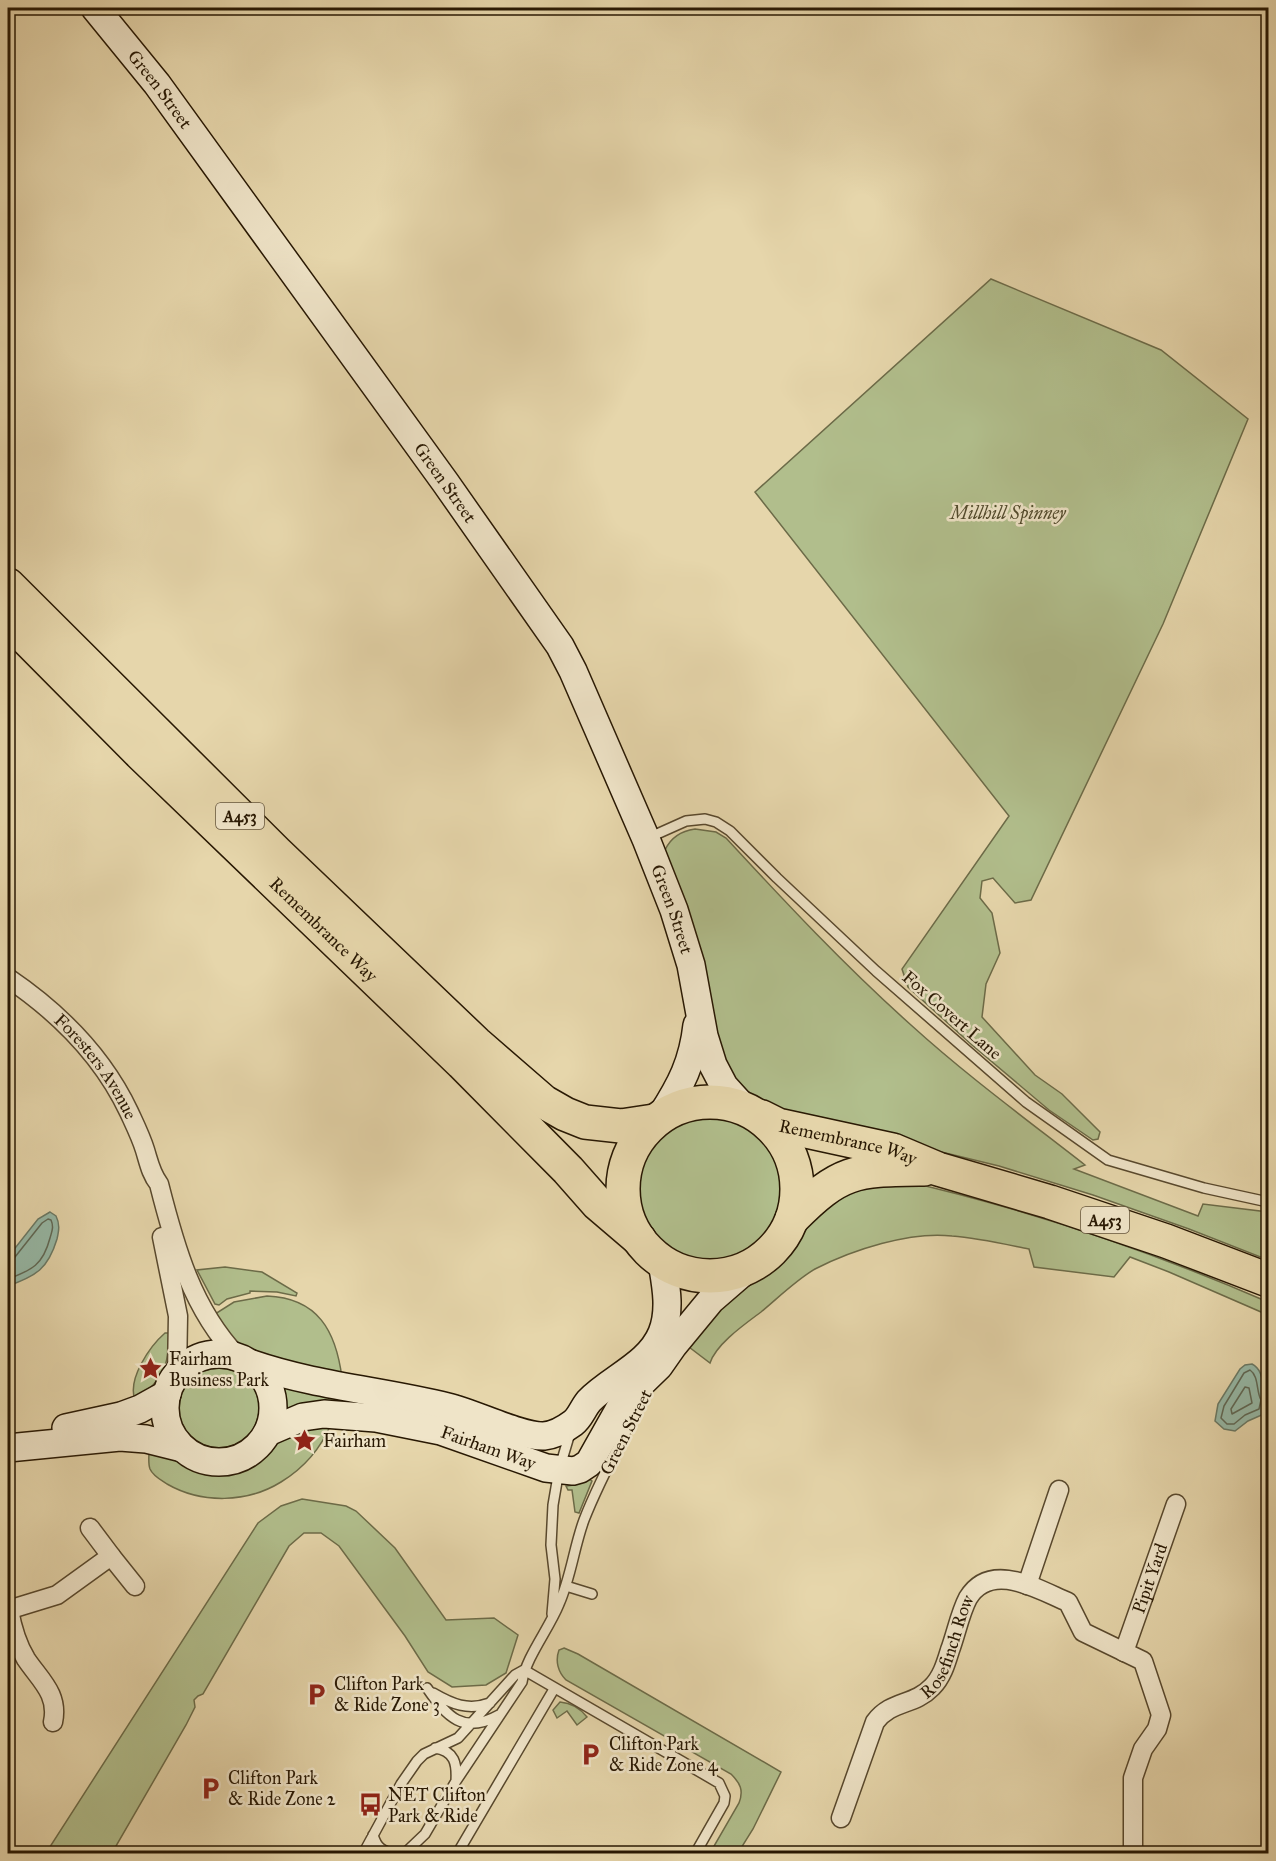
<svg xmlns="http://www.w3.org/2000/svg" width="1276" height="1861" font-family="'IM FELL Great Primer',serif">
<rect width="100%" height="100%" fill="#e6d6ab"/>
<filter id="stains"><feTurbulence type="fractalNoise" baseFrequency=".00333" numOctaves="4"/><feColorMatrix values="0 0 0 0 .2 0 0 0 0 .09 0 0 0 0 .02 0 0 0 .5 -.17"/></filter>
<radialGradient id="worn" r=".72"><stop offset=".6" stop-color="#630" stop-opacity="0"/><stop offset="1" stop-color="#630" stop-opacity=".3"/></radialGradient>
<path fill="#b1be8c" stroke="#6c6b48" stroke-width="1.5" d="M991,279L1161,350L1248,419L1163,624L1031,900L1015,903L993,878L982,881L980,898L992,913L1000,953L986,984L982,1017L1035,1075L1062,1094L1100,1132L1098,1139L1093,1140L1049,1110L972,1045L908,987L902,969L1009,816L755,492Z
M695,829L716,832L726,838C786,903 845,966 911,1025C966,1075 1026,1119 1085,1165L1074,1169L1198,1216L1203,1204L1268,1212V1260L1189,1229L1093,1195L999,1166L818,1122L760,1102L749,1096L721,1065L665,850C671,837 681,831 695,829Z
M635 1190a73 73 0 1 1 146 0a73 73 0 1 1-146 0Z
M896,1179C1024,1208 1148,1250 1268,1302V1315L1169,1272L1130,1257L1114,1277L1034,1267L1029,1249C1004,1244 978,1238 952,1236C910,1231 852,1250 815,1269C796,1280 778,1298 761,1312C745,1324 716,1344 710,1363L685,1344L745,1285L768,1271L782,1258L798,1237L806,1220L828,1198Z
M225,1267L262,1272L297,1293L296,1296L277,1292L250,1291V1293L227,1299L219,1305L215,1304L197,1270Z
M267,1296C318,1298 336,1331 342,1378C310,1370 256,1361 232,1337C225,1330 220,1322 215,1314L234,1302Z
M165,1333H170C167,1368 165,1379 135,1400C127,1379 150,1346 165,1333Z
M179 1408a40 40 0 1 1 80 0a40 40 0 1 1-80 0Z
M286,1385L532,1445L529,1454L286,1410L283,1389Z
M331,1424C321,1448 304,1468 281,1482C247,1503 202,1504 167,1484C161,1480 153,1476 150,1469C148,1464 149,1457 149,1451L177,1460L203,1473L226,1474L242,1470L257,1462L282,1438L294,1431Z
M589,1479L592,1481L579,1513L575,1512L572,1490H568L566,1486L574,1485Z
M302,1499L346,1506L356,1511L395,1548L446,1620L494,1618L518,1635L506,1673L486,1685L452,1687L428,1672L405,1636L339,1546L321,1533H304L289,1546L203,1694L198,1696L194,1700L195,1707L186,1725L112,1853H46L258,1523L281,1506Z
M564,1648L578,1654L781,1772L753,1829L738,1853H710L739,1803C744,1790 740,1783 731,1774L566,1680C558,1672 555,1661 559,1650Z
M560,1702C572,1703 580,1708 587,1717L577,1725L567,1711L557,1718L553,1710Z"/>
<path fill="#96b9a7" stroke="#6a7965" stroke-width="1.5" d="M50,1212L56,1216C60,1224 59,1230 57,1239C48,1269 36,1276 8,1286V1257L38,1219Z
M1252,1364C1265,1371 1261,1386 1267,1399L1264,1414L1248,1421L1235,1431L1224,1429L1215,1421L1218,1404L1240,1369L1245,1365Z"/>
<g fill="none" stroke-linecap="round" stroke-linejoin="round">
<path stroke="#5f6855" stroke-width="1.5" d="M8,1260L15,1257L42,1223L48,1219L51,1220C54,1227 52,1231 50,1238C43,1265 32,1270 8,1279
M1250,1370C1259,1376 1256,1391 1261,1400L1259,1409L1245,1415L1234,1424H1227L1221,1418L1224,1406L1244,1373Z
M1245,1387L1249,1388L1252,1403L1232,1414L1231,1409Z"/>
<defs>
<path id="lane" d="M648,838L686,821L705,819L716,822L730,831L777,878L876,971L1026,1102L1108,1160L1204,1188L1268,1202
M566,1586L592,1594
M552,1614L555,1579L551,1545L553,1505L559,1470L570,1433
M524,1670L719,1783L725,1796L724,1803L695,1854
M427,1688C447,1717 463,1735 499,1715
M433,1693C452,1704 468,1711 490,1703
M435,1748C455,1751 457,1764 456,1781
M373,1835C377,1848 382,1851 395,1854
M363,1854L401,1784L417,1761L424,1754L458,1738L515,1675L524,1670
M404,1854L425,1834L456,1781L522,1682C526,1657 549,1629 559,1604C571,1577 574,1547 584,1520C601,1476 625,1435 646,1392
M457,1854L554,1689"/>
<g id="street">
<path id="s1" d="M8,978C58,1012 103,1057 129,1112C135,1125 141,1137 145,1150C149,1163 151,1174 159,1184C175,1247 192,1309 238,1357"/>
<path d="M162,1237L178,1316L177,1374"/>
<path d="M111,1556L135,1586"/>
<path d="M1027,1585L1059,1490"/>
<path d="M8,1610L57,1595L111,1556L90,1528"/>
<path d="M9,1610C12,1627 17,1644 26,1659C40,1680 59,1694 53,1722"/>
<path id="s2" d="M1124,1652L1176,1504"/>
<path id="s3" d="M841,1818L875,1722C891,1700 914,1706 932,1687C942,1677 946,1663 950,1650C956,1634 960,1613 968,1598C991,1560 1039,1590 1068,1602L1083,1632L1143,1661L1161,1715L1157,1729L1143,1749L1133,1778V1854"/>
</g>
<g id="secondary">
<path id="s4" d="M95,8L157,84L445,482L560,646L573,671L646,839L674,910L691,965L704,1036L713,1065L724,1086L744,1108"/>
<path d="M661,1116C681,1085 693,1062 697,1025"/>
<circle cx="219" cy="1408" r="54"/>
<path d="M252,1364C316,1386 383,1391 448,1407C474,1413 521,1437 544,1436C554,1435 565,1429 573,1423C580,1418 583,1408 589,1401C611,1378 649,1365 662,1333C671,1310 666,1286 662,1262"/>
<path d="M66,1428L121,1416L140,1409L167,1394"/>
<path id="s5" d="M268,1432L303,1417L324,1414L376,1418L441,1431L546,1468L573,1471L580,1469L589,1463L625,1399L659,1366L673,1346L711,1300L748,1268"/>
<path d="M8,1448L120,1437L146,1439L182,1448"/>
</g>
<g id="highway">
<path d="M8,585L276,852L476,1043L544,1102L565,1114L585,1122L621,1126L654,1121"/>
<path id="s6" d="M8,620L140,753L462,1063L568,1170L598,1204L639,1239"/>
<circle cx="710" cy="1189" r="87"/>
<path id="s7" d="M762,1117L778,1125L893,1150L938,1169L1050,1202L1166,1241L1268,1280"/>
<path d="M792,1219C841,1169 856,1170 924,1169"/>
</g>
</defs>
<use href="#lane" stroke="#58482d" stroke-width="12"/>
<use href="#street" stroke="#58482d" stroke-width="21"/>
<use href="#secondary" stroke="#281803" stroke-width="30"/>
<use href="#highway" stroke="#281803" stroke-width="36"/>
<use href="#lane" stroke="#efe4c8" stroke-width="9"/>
<use href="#street" stroke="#efe4c8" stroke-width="18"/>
<use href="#secondary" stroke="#efe4c8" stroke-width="27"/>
<use href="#highway" stroke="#e6d6ab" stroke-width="33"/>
</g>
<defs>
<symbol id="sight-bare" viewBox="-9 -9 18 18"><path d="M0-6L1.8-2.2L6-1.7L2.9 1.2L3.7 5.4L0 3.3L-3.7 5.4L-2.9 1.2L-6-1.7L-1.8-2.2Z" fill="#8f2418" stroke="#efe4c8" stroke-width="2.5" paint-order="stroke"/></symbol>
<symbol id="parking-bare" viewBox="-9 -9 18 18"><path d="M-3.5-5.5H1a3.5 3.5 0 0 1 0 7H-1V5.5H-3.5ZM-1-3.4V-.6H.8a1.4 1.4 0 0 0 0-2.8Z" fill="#8f2418" stroke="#efe4c8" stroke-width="2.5" paint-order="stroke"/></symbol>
<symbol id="bus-bare" viewBox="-9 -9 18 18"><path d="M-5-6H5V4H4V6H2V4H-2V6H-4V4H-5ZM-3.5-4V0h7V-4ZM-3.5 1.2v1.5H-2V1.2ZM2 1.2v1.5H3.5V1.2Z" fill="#8f2418" stroke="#efe4c8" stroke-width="2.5" paint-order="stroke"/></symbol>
</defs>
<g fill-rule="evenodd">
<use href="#sight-bare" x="134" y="1352" width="33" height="33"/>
<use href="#sight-bare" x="288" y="1424" width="33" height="33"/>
<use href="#parking-bare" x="300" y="1678" width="33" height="33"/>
<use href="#parking-bare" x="574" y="1738" width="33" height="33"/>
<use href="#parking-bare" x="194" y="1772" width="33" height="33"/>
<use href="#bus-bare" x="354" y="1788" width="33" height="33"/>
</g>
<g text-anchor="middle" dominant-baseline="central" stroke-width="5" stroke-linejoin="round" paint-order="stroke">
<g fill="#efe4c8" stroke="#64553e" stroke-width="1.5">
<rect x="216" y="803" width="48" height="26" rx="4.5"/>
<rect x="1081" y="1207" width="48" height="26" rx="4.5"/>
</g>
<g font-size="16" font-weight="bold" fill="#281803">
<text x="240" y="816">A453</text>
<text x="1105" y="1220">A453</text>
</g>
<g font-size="18" fill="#281803" stroke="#efe4c8">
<text stroke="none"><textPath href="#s4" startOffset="104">Green Street</textPath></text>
<text stroke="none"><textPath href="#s4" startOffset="590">Green Street</textPath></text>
<text stroke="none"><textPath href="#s4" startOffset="1076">Green Street</textPath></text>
<text stroke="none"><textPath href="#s6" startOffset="442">Remembrance Way</textPath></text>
<text transform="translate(952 1015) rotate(41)">Fox Covert Lane</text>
<text stroke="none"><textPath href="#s1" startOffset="126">Foresters Avenue</textPath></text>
<text stroke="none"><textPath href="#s7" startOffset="90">Remembrance Way</textPath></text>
<text transform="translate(626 1432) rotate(-63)">Green Street</text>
<text stroke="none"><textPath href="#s5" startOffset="228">Fairham Way</textPath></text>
<text stroke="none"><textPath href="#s2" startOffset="78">Pipit Yard</textPath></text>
<text stroke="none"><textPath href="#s3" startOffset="213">Rosefinch Row</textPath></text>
</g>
<g font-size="18" font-style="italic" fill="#514a2c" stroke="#efe4c8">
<text x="1008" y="513">Millhill Spinney</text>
</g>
<g font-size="18" fill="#281803" stroke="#efe4c8" text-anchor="start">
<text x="169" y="1359">Fairham<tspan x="169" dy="21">Business Park</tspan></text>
<text x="323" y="1441">Fairham</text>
<text x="334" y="1684">Clifton Park<tspan x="334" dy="21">&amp; Ride Zone 3</tspan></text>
<text x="609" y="1744">Clifton Park<tspan x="609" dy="21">&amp; Ride Zone 4</tspan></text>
<text x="228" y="1778">Clifton Park<tspan x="228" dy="21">&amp; Ride Zone 2</tspan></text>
<text x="388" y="1795">NET Clifton<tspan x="388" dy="21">Park &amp; Ride</tspan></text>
</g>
</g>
<rect width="1276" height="1861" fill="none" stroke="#e6d6ab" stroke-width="30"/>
<rect x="9" y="9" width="1258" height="1843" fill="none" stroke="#281803" stroke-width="3"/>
<rect x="15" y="15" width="1246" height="1831" fill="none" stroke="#281803" stroke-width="1.5"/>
<rect width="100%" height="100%" filter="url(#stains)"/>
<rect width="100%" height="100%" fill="url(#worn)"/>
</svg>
